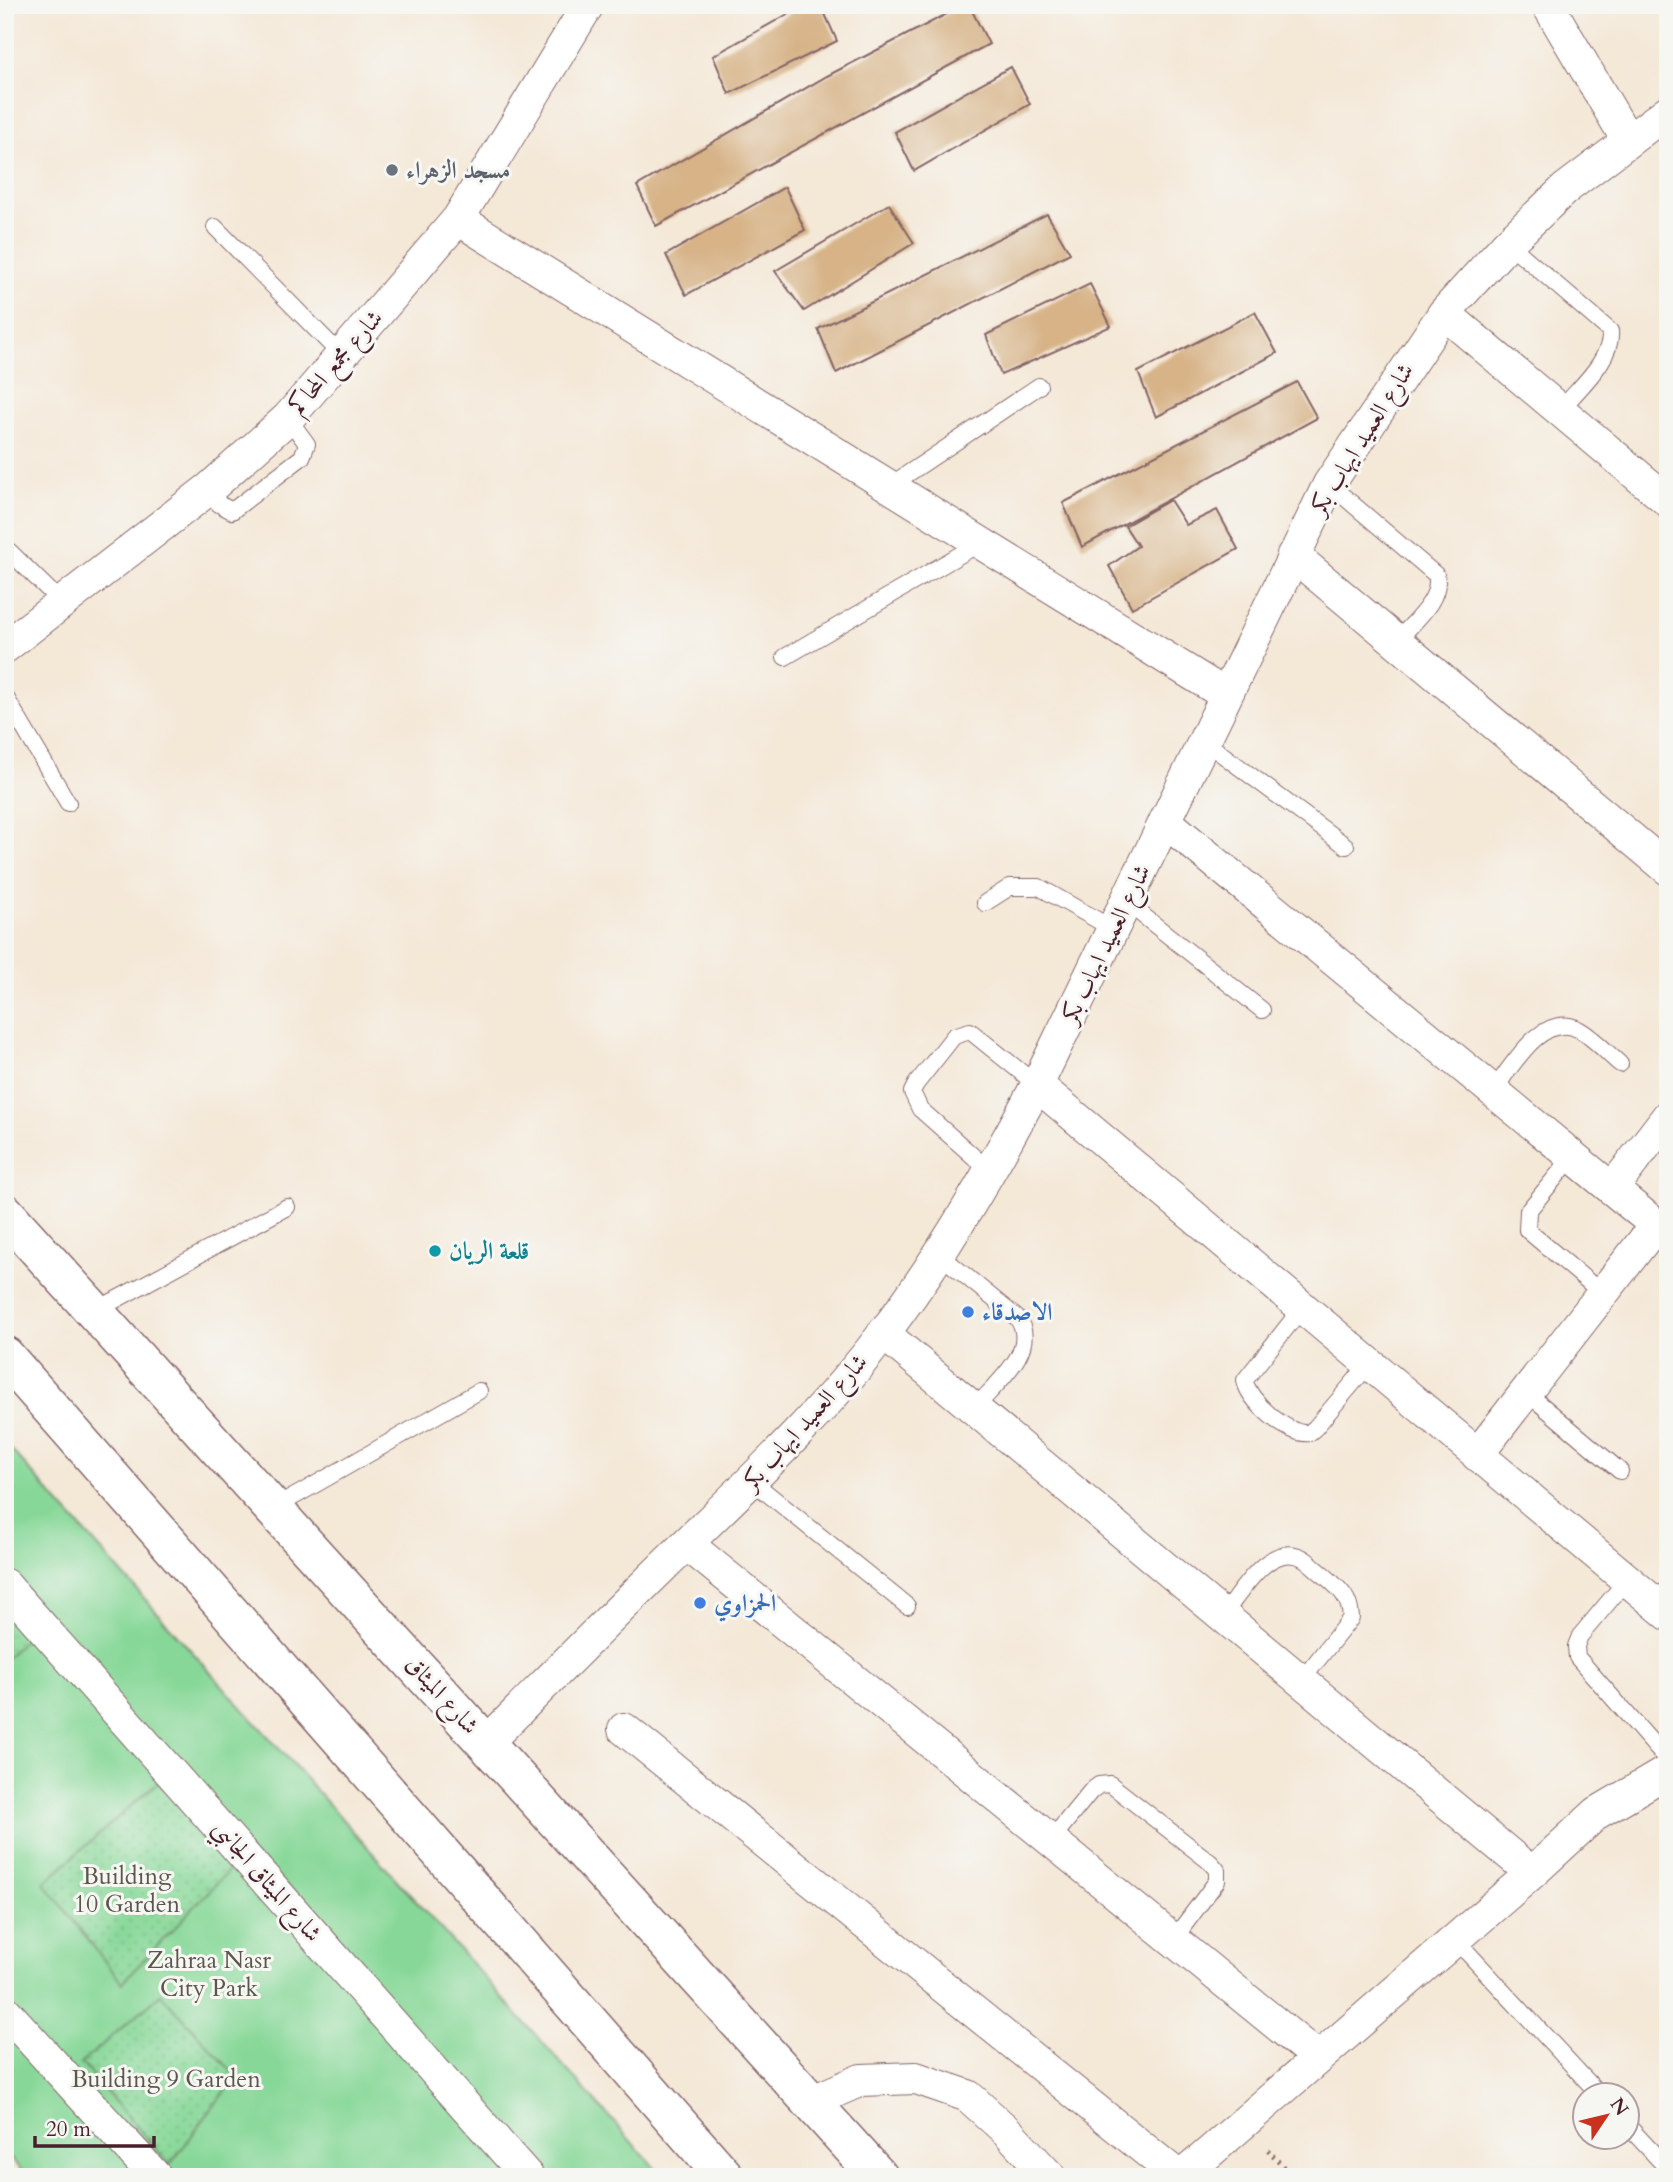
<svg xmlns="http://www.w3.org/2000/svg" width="1673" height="2182" font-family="Cardo,Amiri,serif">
<defs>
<pattern id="garden-dots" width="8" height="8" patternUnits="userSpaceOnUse" patternTransform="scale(1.75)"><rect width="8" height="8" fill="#87d898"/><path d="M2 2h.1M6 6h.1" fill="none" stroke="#76b983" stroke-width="1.8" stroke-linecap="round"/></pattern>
</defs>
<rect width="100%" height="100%" fill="#f6f6f2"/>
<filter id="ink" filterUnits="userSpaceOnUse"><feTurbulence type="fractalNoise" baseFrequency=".0143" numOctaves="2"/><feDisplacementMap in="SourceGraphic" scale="14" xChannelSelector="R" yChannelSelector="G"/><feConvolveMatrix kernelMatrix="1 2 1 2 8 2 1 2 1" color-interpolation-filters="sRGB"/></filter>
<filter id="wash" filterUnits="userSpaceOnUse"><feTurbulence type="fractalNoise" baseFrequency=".00686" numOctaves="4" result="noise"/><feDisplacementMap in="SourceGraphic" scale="28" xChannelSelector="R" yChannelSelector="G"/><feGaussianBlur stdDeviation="1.57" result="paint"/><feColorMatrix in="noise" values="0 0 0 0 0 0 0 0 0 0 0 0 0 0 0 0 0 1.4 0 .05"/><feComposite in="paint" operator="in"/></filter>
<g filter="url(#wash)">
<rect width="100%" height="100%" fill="#f4e8d7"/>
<path fill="#87d898" stroke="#687c62" stroke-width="2" d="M5,1443L663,2177H27L5,2152Z"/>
<path fill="url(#garden-dots)" stroke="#687c62" stroke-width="2" d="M5,1613L27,1637L5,1659Z
M158,1782L233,1866L122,1983L44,1883Z
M161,1994L236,2076L170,2165L81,2063Z"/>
<g id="blocks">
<path fill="#d7b387" d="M804,5H821L837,41L729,94L713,56Z
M964,5H969L989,44L656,226L637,186L827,76Z
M1011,67L1030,104L914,171L895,132Z
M785,187L805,230L686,295L666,255Z
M889,204L914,243L804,311L775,271Z
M1047,214L1070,253L836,373L818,329Z
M1090,284L1111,326L1001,375L986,335Z
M1255,312L1277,353L1156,417L1138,372Z
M1297,382L1317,418L1082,547L1063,503Z
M1170,500L1186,525L1217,510L1238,549L1132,608L1109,566L1138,546L1125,526Z"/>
</g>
</g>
<g filter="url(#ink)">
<use href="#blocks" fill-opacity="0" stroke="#866567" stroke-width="2"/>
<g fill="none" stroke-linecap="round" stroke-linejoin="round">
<defs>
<path id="service" d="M215,227L342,356
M1508,243L1610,331C1613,360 1577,389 1560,411
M1329,484L1436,575C1443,599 1412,623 1397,641
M888,487L1039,386
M210,488L219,504L232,511L302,457L307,444L288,418
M5,547L62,603
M785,657L980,543
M5,696L68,803
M1204,741L1346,846
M1126,902L1262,1010
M985,903L1010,887H1039L1113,929
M1493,1091C1511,1068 1542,1011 1578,1029C1593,1037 1607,1053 1620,1064
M1573,1156L1528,1211L1527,1230L1603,1294
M991,1172L920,1109L912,1092L916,1084L954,1036L970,1031L1037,1085
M940,1255L1017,1318C1041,1349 994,1385 974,1409
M1302,1308L1245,1380C1247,1400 1288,1436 1309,1433L1315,1428L1369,1364
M95,1311L287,1207
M1526,1392L1620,1471
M753,1482L907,1606
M274,1508L479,1391
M1627,1580L1580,1636L1576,1646L1577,1657L1668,1761
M1223,1615C1240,1594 1269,1540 1303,1558C1310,1562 1317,1570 1324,1575C1340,1589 1350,1597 1351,1618L1301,1681
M1051,1840L1091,1791L1099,1785L1110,1784L1210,1862L1217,1870V1881L1173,1940
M1454,1938L1599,2094
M1628,2126L1668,2169"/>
<path id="minor" d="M1548,5L1627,139
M458,219L1226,695
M1444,313L1668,501
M1293,555L1668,869
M5,647L210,488L288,418L458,219L588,5
M1165,821L1668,1235
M1037,1085L1668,1614
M1612,1189L1668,1116
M883,1333L1532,1873
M1477,1455L1656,1225
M687,1544L1317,2057
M5,1585L528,2177
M624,1729L1179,2177
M486,1743C552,1677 618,1610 685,1545C755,1477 825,1411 884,1333C943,1255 991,1171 1037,1085L1329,484L1444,313L1508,243L1565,189L1668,111
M5,2011L156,2177
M811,2102L861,2080L916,2078L968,2096L1009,2133L1050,2177
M1181,2177L1532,1873L1597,1813L1668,1771"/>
<path id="primary" d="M5,1213L879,2177
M5,1356L725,2177"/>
</defs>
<use href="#service" stroke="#866567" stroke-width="18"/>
<use href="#minor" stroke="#866567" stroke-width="34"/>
<use href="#primary" stroke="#866567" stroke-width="41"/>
<path stroke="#866567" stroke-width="4.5" stroke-dasharray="2 5" stroke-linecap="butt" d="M1268,2150L1293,2177"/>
<use href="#service" stroke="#fff" stroke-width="16"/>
<use href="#minor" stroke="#fff" stroke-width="32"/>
<use href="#primary" stroke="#fff" stroke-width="38"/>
</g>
</g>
<circle fill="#6b7280" stroke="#f6f6f2" stroke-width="2.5" cx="392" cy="170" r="7"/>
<circle fill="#0f9aa8" stroke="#f6f6f2" stroke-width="2.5" cx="435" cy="1251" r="7"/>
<g fill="#3f7fe0" stroke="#f6f6f2" stroke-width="2.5">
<circle cx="968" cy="1312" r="7"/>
<circle cx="700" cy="1603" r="7"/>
</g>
<g text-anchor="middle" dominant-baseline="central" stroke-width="6" stroke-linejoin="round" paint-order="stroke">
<g font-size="24" font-weight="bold" fill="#5b616d" stroke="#f6f6f2" text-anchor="start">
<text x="406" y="170">مسجد الزهراء</text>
</g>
<g font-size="24" fill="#4a1f2b" stroke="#f6f6f2">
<text transform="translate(336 362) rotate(-49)">شارع مجمع المحاكم</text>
<text transform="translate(1362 439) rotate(-58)">شارع العميد ايهاب بكر</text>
<text transform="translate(1106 944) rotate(-64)">شارع العميد ايهاب بكر</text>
<text transform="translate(805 1422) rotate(-48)">شارع العميد ايهاب بكر</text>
<text transform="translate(442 1695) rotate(48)">شارع الميثاق</text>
<text transform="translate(267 1881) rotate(49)">شارع الميثاق الجانبي</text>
</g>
<g font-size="24" font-weight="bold" fill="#0d838f" stroke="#f6f6f2" text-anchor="start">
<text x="449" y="1251">قلعة الريان</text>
</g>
<g font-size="24" font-weight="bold" fill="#366cbe" stroke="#f6f6f2" text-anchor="start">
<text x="982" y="1312">الاصدقاء</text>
<text x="714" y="1603">الحمزاوي</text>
</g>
<g font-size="24" fill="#5c564c" stroke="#f6f6f2">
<text x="127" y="1876">Building<tspan x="127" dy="28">10 Garden</tspan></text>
<text x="209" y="1960">Zahraa Nasr<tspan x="209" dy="28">City Park</tspan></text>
<text x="166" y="2079">Building 9 Garden</text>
</g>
</g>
<rect width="1673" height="2182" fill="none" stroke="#f6f6f2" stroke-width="28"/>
<g transform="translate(1606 2116) rotate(55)"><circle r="33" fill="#f6f6f2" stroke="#b1a0a2" stroke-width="2"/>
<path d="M0-5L12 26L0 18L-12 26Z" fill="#c8321e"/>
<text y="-10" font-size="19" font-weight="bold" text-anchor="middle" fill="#4a1f2b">N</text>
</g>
<path d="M35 2136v10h119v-10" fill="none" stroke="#4a1f2b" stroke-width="3.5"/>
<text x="46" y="2136" font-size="21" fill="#4a1f2b" stroke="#f6f6f2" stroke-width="5" paint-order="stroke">20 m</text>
</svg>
